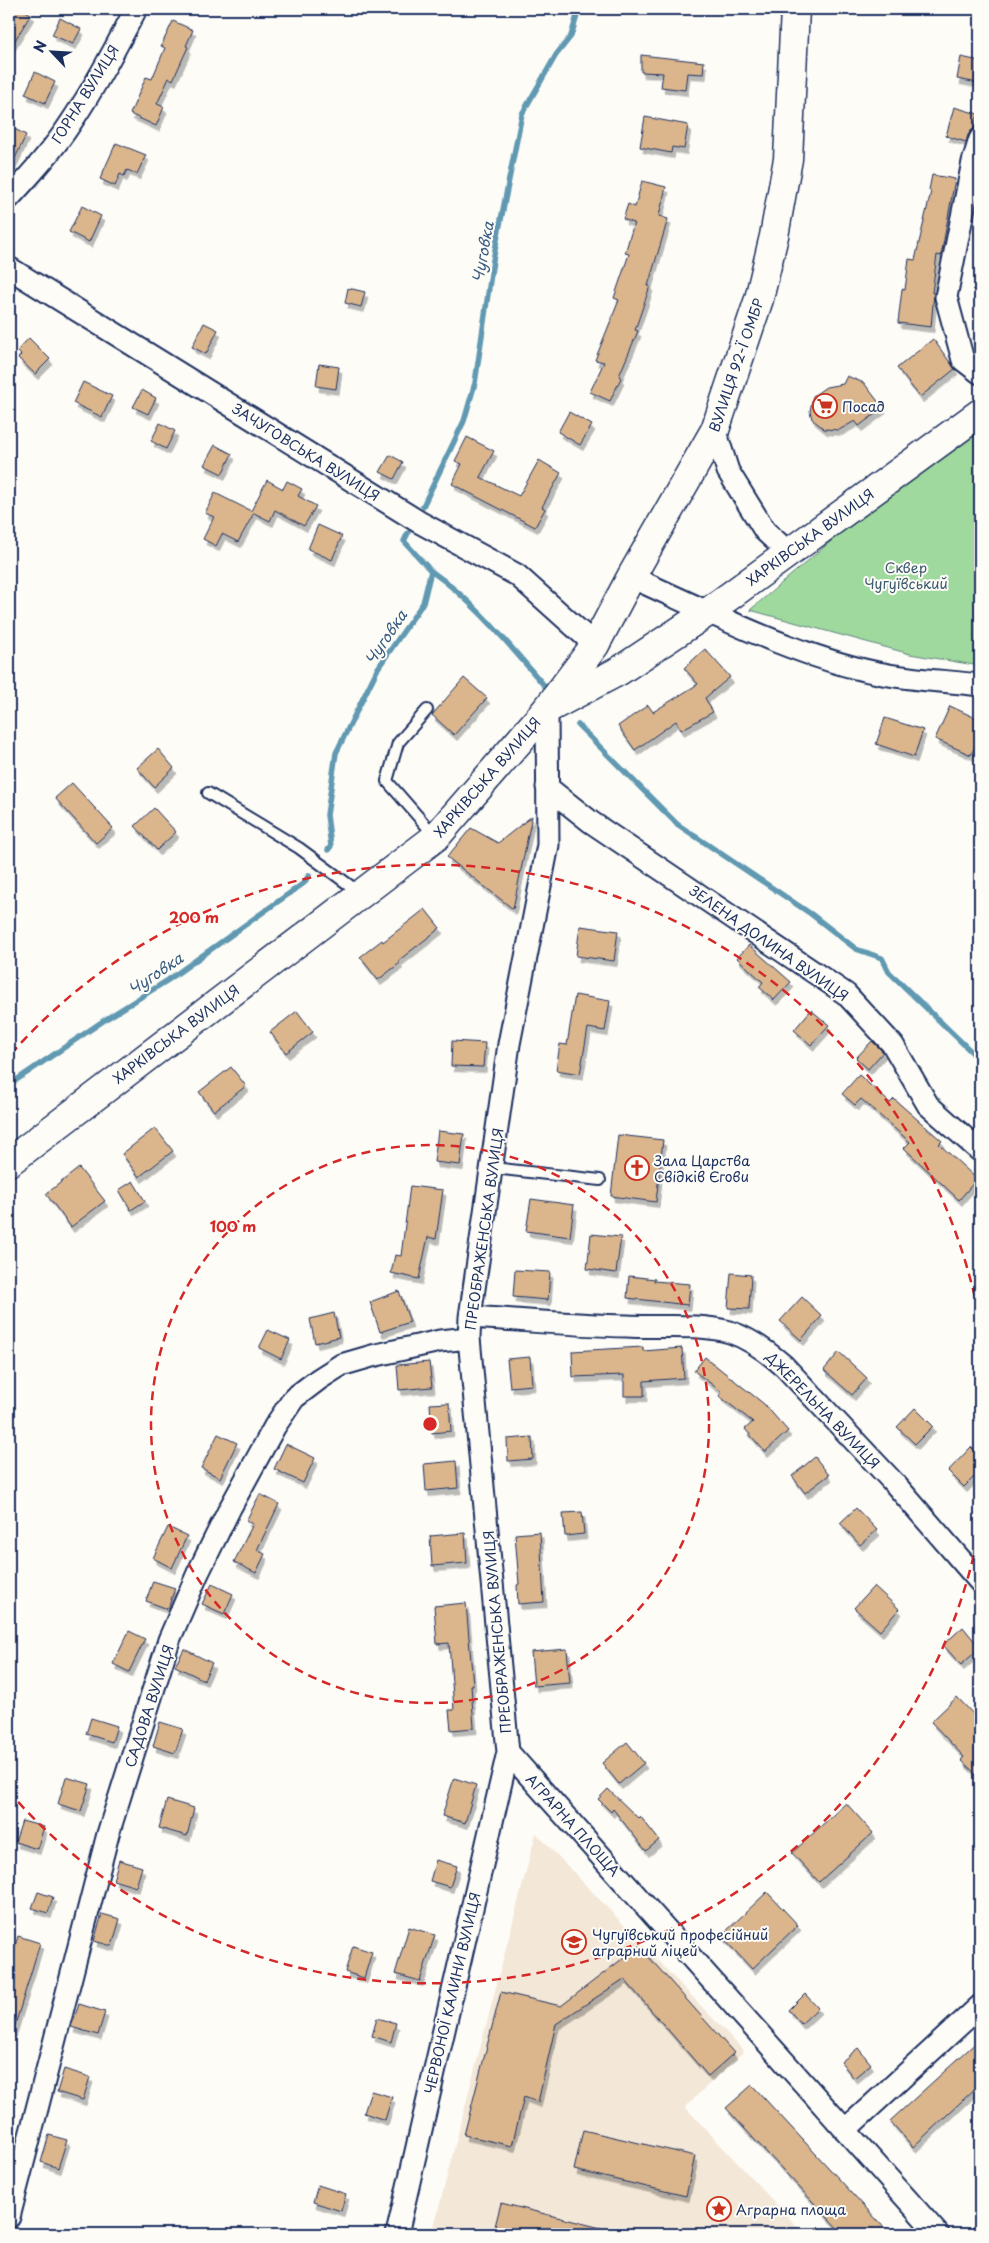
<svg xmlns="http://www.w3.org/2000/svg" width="989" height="2243" font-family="'Playpen Sans',sans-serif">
<defs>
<filter id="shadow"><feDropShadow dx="3" dy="5.5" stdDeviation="0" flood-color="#0004"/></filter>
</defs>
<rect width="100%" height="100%" fill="#fdfcf7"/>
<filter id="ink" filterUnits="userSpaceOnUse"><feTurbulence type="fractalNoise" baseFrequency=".02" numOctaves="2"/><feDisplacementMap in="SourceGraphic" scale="10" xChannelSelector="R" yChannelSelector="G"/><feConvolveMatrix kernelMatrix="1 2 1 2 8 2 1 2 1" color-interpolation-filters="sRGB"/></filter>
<g filter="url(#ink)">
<path fill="#f3e7d7" d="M536,1833L744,2051L685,2107L804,2234H432Z"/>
<path fill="#a0d99d" stroke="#5e847e" d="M980,432V666L910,654L750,610L857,519Z"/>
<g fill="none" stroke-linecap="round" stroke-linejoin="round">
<path stroke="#6199b1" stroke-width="5.5" d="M423,506L464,421L475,383L493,260L522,114L556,55L571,36L579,9
M431,571C478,604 512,649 550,692
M578,725L677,824L811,914L856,949L882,958L889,972L980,1060
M328,850L331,846L327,815L336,753L378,668L423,603L431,571L404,541L408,533
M9,1085L106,1019L168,980L304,883L309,875"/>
</g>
<path fill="#dbb58c" stroke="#1b2f5e" filter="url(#shadow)" d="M12,9H22L31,14L9,50V14Z
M60,18L81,29L73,44L52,35Z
M173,21L193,30L186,46L188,47L173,80L169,78L157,104L164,107L156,126L130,114L146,77L152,79L165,48L161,46Z
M641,55L704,62L703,74L687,73L685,90L661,87L663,73L641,72Z
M961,57L980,61L978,83L957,79Z
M35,72L55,82L45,103L25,94Z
M954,107L978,114L974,128L968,135L966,142L946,136Z
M645,117L688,125L684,149L672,147L671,153L640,147Z
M9,126L26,135L9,171Z
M116,143L146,155L137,174L127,170L124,176L120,174L115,186L100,179Z
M932,175L955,179L941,256L937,255L932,293H934L931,327L898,323L902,289L905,290L909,259L915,260L931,191L929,190Z
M642,181L666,187L659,216L668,219L648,286H650L635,330L638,331L619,376L621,378L610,401L590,392L604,362L595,360L619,300L614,298L629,254L625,253L634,223L623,219L628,204L635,207Z
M82,206L101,216L89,242L69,232Z
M348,288L365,292L361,307L345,303Z
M204,323L218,330L206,354L192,347Z
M29,338L50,359L35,374L18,358L21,355L17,351Z
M933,339L955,369L920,397L897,368Z
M319,364L339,367L336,389L316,386Z
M847,376L864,383L883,408L859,426L855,421L839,430L824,429L812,419L810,411L813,396L826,387L843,384Z
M83,382L112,396L102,417L73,403Z
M142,390L156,398L148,414L133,407Z
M569,412L592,425L580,445L558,432Z
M160,423L175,431L166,449L151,441Z
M467,437L494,451L480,477L519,496L539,460L561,473L542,507L545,509L535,527L452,484L462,464L455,461Z
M215,445L232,454L222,474L204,465Z
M390,455L403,462L394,479L380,472Z
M267,480L283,489L287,481L302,489L298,496L316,506L304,526L275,510L270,521L254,513L238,542L222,534L216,546L203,539L214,517L205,513L215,493L251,511Z
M318,525L342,536L332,560L308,549Z
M705,649L730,677L705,698L713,712L681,730L676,721L635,750L618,726L648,705L653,712L698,684L684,668Z
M464,678L487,698L454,735L432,715Z
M950,706L980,720V735L971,755L935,739Z
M885,718L923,730L914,757L876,744Z
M158,749L174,768L154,787L137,768Z
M72,783L113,828L96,843L55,798Z
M154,808L176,832L157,850L135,826Z
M532,816L513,909L447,857L471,828L498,843Z
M425,909L440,928L398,961L400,963L378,980L360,957L382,940L383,942Z
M580,926L618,931L614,961L576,956Z
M749,945L791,982L774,1000L759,987L763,982L737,958Z
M575,995L610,1001L605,1031L588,1028L580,1074L556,1070L560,1044L567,1045Z
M811,1010L829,1025L811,1045L794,1030Z
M297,1011L313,1032L286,1053L270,1032Z
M452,1041L485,1043L483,1067L451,1066Z
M872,1041L883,1052L868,1069L856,1058Z
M231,1067L246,1086L214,1111L199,1092Z
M859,1075L890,1103L894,1099L942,1141L939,1144L977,1179L959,1200L904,1148L910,1142L861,1099L855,1105L842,1094Z
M155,1128L173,1151L139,1177L122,1154Z
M438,1131L464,1134L460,1165L434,1162Z
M618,1135L663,1140L656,1202L611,1196Z
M79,1168L105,1201L71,1227L46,1194Z
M133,1181L145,1201L131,1210L119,1190Z
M410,1186L443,1190L436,1239L428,1237L419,1279L391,1273L395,1255L401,1256Z
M531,1199L574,1205L570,1237L526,1231Z
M591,1234L621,1237L616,1273L587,1269Z
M515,1270L550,1272L548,1300L513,1297Z
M731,1273L751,1275L749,1309L728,1308Z
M629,1276L655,1279L654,1281L690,1284L688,1305L627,1298Z
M399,1291L410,1322L380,1332L370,1302Z
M802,1297L822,1316L801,1340L780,1321Z
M334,1313L339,1337L315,1343L310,1319Z
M268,1330L290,1340L281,1359L259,1348Z
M643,1347V1351L682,1348L684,1378L644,1381V1396H624V1375L573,1377L572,1351Z
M839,1352L867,1378L852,1395L824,1370Z
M530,1357L532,1385L510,1387L507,1359Z
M705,1357L764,1404L788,1431L765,1452L745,1429L753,1422L719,1396L722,1392L694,1371Z
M429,1362L432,1387L399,1390L397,1365Z
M449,1403L451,1431L432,1433L430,1404Z
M915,1408L933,1426L915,1444L897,1427Z
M218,1434L237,1443L220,1478L201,1468Z
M532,1437L533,1459L508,1461L507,1439Z
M286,1444L315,1458L303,1483L274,1469Z
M971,1447L980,1456V1471L964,1487L948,1471Z
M815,1457L829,1475L805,1493L792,1476Z
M456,1461L458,1488L426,1491L424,1464Z
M260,1494L279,1504L257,1550L265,1554L256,1573L234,1562L253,1524L246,1521Z
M856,1508L877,1530L860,1545L840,1523Z
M582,1512L584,1534L565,1536L563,1513Z
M168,1527L187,1536L172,1568L153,1558Z
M540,1532L544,1602L518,1604L517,1585L519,1584L515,1534Z
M465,1533L467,1563L432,1566L430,1536Z
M153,1581L175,1588L168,1609L146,1601Z
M212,1584L233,1594L224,1614L202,1604Z
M874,1586L899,1609L880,1631L854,1608Z
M466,1603L473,1685H471L474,1728L451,1730L449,1710H454L449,1643L437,1644L434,1606Z
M963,1627L980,1648L961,1665L943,1645Z
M129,1631L145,1639L129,1672L113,1664Z
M184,1649L212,1663L204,1680L175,1666Z
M567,1649L570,1683L534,1686L531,1652Z
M957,1697L980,1721V1778L961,1760L964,1757L931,1722Z
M91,1718L117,1726L112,1742L86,1734Z
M160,1722L183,1729L175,1753L153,1746Z
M627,1742L644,1763L619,1784L602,1763Z
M66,1777L90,1784L81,1811L58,1804Z
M454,1778L476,1785L465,1823L442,1816Z
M608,1789L638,1818L640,1816L659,1840L646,1851L613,1809L611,1812L598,1799Z
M167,1800L194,1808L187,1836L159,1828Z
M846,1803L873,1833L819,1882L792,1853Z
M22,1821L44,1827L37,1849L15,1842Z
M119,1860L142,1867L136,1887L113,1880Z
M436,1860L457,1866L450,1887L430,1881Z
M38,1892L53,1897L48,1913L32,1908Z
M767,1892L798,1925L752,1969L721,1936Z
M102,1914L120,1919L112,1946L94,1941Z
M409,1927L435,1935L420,1981L395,1974Z
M18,1936L40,1943L13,2032L9,2031V1965Z
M353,1946L372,1952L364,1978L345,1972Z
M639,1946L734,2053L708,2076L624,1979L556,2024L538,2102L524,2097L512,2146L464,2135L501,1992L561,2006Z
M805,1994L818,2008L801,2024L789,2010Z
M79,2004L105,2012L98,2035L71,2027Z
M377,2018L396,2023L391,2042L372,2036Z
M980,2039V2084L913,2147L890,2121Z
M858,2048L871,2064L854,2078L841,2062Z
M64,2069L90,2077L83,2100L57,2092Z
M752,2085L890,2234H843L754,2139L726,2108Z
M371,2091L392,2097L385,2120L364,2113Z
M583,2130L695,2156L686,2196L574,2170Z
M49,2135L67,2140L58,2168L41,2162Z
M318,2185L346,2194L341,2211L313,2202Z
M501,2203L605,2229L604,2234H493Z"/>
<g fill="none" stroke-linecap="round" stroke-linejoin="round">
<defs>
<path id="lane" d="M427,710L398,743L387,781L435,836
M208,793L299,848L360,893
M493,1168L600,1180"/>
<path id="street" d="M980,139L973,162L946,297L963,360L980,373
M9,198C31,174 54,149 72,121C96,85 116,47 136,9
M9,268L419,522L517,575L595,645
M715,430L728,471L765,531L789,553
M631,577C707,611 797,657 878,673C911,680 947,681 980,685
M547,787L591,822L846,994L893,1045L928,1105L980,1151
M470,1317C522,1320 574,1325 627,1326C660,1328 697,1323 730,1332C751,1339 768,1352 784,1366L896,1485L980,1582
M508,1752L938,2234
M845,2130L980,2006
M9,2217L108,1834L169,1640L198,1573L230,1508L275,1426L294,1398L319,1379L341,1365L372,1356L440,1341L469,1338
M397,2234L508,1752L469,1338L470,1317L509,1044L548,845L547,709"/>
<path id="primary" d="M547,709L619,671L708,612L980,413"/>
<path id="highway" d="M9,1162L436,837L547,709L595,645L631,577L715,430L759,299L774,236L788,159L795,9"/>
</defs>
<use href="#lane" stroke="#1b2f5e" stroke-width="14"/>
<use href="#street" stroke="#1b2f5e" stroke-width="25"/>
<use href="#primary" stroke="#1b2f5e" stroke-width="31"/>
<use href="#highway" stroke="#1b2f5e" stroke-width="31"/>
<use href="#lane" stroke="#fdfcf7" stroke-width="10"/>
<use href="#street" stroke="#fdfcf7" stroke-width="21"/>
<use href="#primary" stroke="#fdfcf7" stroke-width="28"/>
<use href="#highway" stroke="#fdfcf7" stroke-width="28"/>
</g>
</g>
<g fill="none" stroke="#d62828" stroke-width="2.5" stroke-dasharray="9 6">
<circle cx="430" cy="1424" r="279"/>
<path d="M980 1526A559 559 0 0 1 11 1794M11 1054A559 559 0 0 1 980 1322"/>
</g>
<defs>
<symbol id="supermarket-ring" viewBox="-11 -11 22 22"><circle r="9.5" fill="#fdfcf7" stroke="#c8321e" stroke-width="1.5"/><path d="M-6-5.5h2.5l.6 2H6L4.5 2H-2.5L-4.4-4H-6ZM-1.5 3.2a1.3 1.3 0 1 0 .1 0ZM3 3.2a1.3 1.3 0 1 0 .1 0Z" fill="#c8321e"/></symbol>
<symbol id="church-ring" viewBox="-11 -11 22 22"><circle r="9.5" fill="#fdfcf7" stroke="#c8321e" stroke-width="1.5"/><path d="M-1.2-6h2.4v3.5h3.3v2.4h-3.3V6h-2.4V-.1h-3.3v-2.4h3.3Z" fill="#c8321e"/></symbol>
<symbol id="school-ring" viewBox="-11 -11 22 22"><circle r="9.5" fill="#fdfcf7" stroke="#c8321e" stroke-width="1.5"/><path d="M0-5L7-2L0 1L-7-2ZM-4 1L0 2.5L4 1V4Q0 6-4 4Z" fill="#c8321e"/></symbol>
<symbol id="sight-ring" viewBox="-11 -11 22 22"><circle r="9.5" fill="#fdfcf7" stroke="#c8321e" stroke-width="1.5"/><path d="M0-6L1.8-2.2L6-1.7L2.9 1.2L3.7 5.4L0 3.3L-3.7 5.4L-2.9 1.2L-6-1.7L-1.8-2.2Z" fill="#c8321e"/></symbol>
</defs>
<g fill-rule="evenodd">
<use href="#supermarket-ring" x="811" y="392" width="28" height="28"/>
<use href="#church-ring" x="623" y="1154" width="28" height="28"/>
<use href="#school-ring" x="560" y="1928" width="28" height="28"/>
<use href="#sight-ring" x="705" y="2195" width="28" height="28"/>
</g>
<g text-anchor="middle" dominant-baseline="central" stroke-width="4" stroke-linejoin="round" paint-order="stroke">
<g font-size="14" fill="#1b2f5e" stroke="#fdfcf7">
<text transform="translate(85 94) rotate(-58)">ГОРНА ВУЛИЦЯ</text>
<text transform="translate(736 365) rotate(-71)">ВУЛИЦЯ 92-Ї ОМБР</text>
<text transform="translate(306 452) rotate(32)">ЗАЧУГОВСЬКА ВУЛИЦЯ</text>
<text transform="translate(810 537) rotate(-36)">ХАРКІВСЬКА ВУЛИЦЯ</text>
<text transform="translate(487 777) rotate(-49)">ХАРКІВСЬКА ВУЛИЦЯ</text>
<text transform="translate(769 943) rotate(35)">ЗЕЛЕНА ДОЛИНА ВУЛИЦЯ</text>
<text transform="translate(176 1034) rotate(-37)">ХАРКІВСЬКА ВУЛИЦЯ</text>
<text transform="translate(484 1229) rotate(-82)">ПРЕОБРАЖЕНСЬКА ВУЛИЦЯ</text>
<text transform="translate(823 1410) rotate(46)">ДЖЕРЕЛЬНА ВУЛИЦЯ</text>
<text transform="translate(497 1632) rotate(-95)">ПРЕОБРАЖЕНСЬКА ВУЛИЦЯ</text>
<text transform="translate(149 1706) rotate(-72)">САДОВА ВУЛИЦЯ</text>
<text transform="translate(573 1825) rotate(48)">АГРАРНА ПЛОЩА</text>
<text transform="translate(452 1993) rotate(-77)">ЧЕРВОНОЇ КАЛИНИ ВУЛИЦЯ</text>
</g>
<g font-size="14" fill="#1b2f5e" stroke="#fdfcf7" text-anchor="start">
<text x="842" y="406">Посад</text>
<text x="654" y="1160">Зала Царства<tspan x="654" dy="16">Свідків Єгови</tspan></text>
<text x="592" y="1934">Чугуївський професійний<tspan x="592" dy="16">аграрний ліцей</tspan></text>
<text x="736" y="2209">Аграрна площа</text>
</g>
<g font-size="14" fill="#3c5a6e" stroke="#fdfcf7">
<text x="906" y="567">Сквер<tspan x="906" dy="16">Чугуївський</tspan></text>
</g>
<g font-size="15" font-style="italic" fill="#385b81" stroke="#fdfcf7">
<text transform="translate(482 252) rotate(-80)">Чуговка</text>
<text transform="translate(385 637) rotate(-56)">Чуговка</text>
<text transform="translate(155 973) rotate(-34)">Чуговка</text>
</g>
</g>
<circle cx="430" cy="1424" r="8" fill="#d62828" stroke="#fdfcf7" stroke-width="2.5"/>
<g font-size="15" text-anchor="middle" font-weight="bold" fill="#d62828" stroke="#fdfcf7" stroke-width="4" stroke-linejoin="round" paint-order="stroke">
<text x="194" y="923">200 m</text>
<text x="233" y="1232">100 m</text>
</g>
<rect width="989" height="2243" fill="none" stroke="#fdfcf7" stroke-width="30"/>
<rect x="15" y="15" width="959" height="2213" fill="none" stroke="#1b2f5e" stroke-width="2" filter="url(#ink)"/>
<g transform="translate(52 52) rotate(295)" stroke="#fdfcf7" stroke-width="4" paint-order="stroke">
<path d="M0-4L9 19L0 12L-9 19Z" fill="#1b2f5e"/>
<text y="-8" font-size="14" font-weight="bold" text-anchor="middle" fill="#1b2f5e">N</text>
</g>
</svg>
